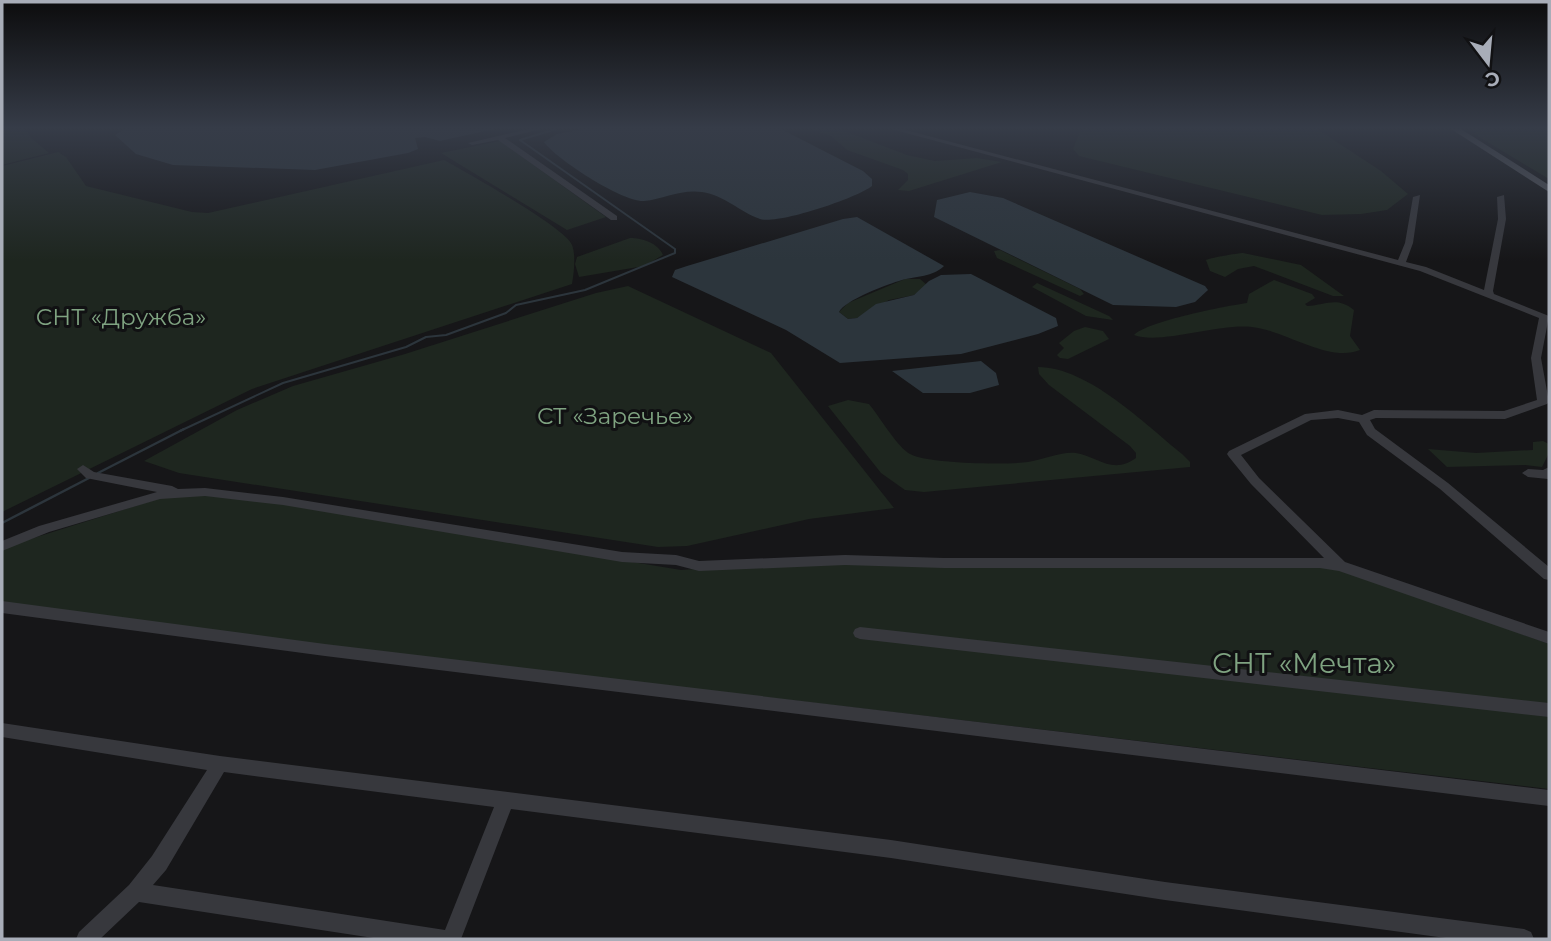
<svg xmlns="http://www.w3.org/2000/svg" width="1551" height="941" font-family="Montserrat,sans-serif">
<rect width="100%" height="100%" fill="#161618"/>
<path fill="#1e261f" d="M2,129H26L30,137L49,153L2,165Z
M811,129H839L907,155L935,161L977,158L1002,162L909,191L898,190L908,180V174L903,170L847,150L831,136Z
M1081,129H1317L1381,171L1408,194L1387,210L1361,214L1322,215L1079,156L1073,149Z
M1470,129H1549V179L1474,134L1476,133Z
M500,141L606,217L567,230L441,153Z
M58,152L66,157L86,186L192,212L208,213L444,160C464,171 566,228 572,245C576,255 574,273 572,284L252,389L2,512V166Z
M630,238C642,238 658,243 663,255L644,266L579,277L575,264L577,257Z
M1000,250L1080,289L1084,294L1080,296L997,258L994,251Z
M1243,253L1301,265L1344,296H1333L1254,266L1238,269L1225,277L1210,271L1206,260C1209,258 1239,253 1243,253Z
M905,279H920L927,285L914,295L889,300L857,318L848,319L839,312L848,303Z
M1274,280L1312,294L1315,298L1305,304L1307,306C1326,305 1337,296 1354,310L1350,336L1360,350C1329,363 1284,330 1252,327C1220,323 1160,345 1134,335C1148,321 1226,306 1247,303L1249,294Z
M1037,283L1109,316L1113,320L1086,316L1032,287Z
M628,286L771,353L894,508L809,519L687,546L658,547L179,473L144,461L237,410L293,386L405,354L596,293Z
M1085,327L1103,331L1109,339L1068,359L1060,358L1057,355L1064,348L1059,343L1074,331Z
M1038,367C1088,367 1145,424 1182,454L1190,462V467L924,492L905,490L881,473L828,406L848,400L869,404C879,416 898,448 910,454C929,464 1006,465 1028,462C1042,460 1062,451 1076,453C1098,457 1113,475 1136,458V453L1130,446L1049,385L1039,374Z
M1543,441L1549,444V453L1542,467L1525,465L1447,467L1428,449L1476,453L1533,450V442Z
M193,494L276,503L681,570L785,563L1322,566L1363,576L1549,644V789L29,611L2,605V548L167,496Z"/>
<path fill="#2c353c" d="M125,129H494L440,141L425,137L415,138L418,149L408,153L315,170L173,165L136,154L115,135Z
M583,129H781L863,171L872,179V186C857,198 777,225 760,219C740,212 724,195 702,192C681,189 664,199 644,201C622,202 556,159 544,142L557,134Z
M970,192L1003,198L1205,286L1208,290L1195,302L1176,307L1113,305L934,217L937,200Z
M857,217L944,266C933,277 916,276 902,280C888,284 845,300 839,312L848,319L857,318L876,304L914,295L929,281L941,275L971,274L1056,318L1058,326L1038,334L961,354L840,363L786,330L672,277L675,270L687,266L843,219Z
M981,361L996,373L999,385L970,393H923L892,371Z"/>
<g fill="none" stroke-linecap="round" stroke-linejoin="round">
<path stroke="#2c353c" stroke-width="2" d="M180,431L283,383L406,347L426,337L446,335L506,313L516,305L585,290L675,253V249L520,140L556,129"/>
<path stroke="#2c353c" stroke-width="2.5" d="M98,473L184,429
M2,523L89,478"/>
<path fill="#37383d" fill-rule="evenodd" d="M529,129H541L505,138L617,216V220H611L498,140L472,145L468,143Z
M891,129H902L1398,260L1405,243L1413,197L1420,195L1413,243L1406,262L1426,267L1484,290L1498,219L1497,197L1504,195L1506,219L1493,291L1494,294L1549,316L1541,358L1549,402L1547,404L1505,419L1376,418L1370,420L1375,429L1448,483L1549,567V580L1544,579L1440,489L1367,435L1359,422L1338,418L1311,420L1241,455L1259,478L1345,562L1549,632V644L1339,571L1320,568H944L845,565L699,571L676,565L622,562L283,505L205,496L160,499L49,532L2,551V541L39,526L157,492L86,478L77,469L83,465L94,472L172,486L178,489L205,488L283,497L622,552L676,555L699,561L845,555L944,558H1324L1251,484L1229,457L1227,454L1229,451L1305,414L1338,410L1362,415L1374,410L1504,411L1537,400L1531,358L1539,318L1420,271Z
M1549,467L1548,479L1528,477L1522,473L1528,469L1543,470Z
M2,601L325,644L1549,790V806L325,656L2,613Z
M860,627L1549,703V717L860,639L855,637L853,633L855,629Z
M2,723L220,756L891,840L1165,882L1524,929L1531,932L1534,939H1453L1165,900L891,858L511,809L461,939H380L139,902L100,939H76L79,932L129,885L152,856L207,770L2,737ZM224,772L494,807L445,930L153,885L166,870Z"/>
<path fill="#53555c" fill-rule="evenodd" d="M1451,129H1461L1549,185V192Z"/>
</g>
<linearGradient id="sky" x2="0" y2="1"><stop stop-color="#0c0c0d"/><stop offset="0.49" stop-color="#363c48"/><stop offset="1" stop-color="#363c48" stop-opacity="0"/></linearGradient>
<rect width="1551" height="261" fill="url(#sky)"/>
<g text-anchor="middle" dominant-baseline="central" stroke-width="6" stroke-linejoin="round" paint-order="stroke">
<g font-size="23" fill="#7fa381" stroke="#111113">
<text x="121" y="317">СНТ «Дружба»</text>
<text x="615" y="416">СТ «Заречье»</text>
</g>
<g font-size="28" fill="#7fa381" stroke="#111113">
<text x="1304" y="663">СНТ «Мечта»</text>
</g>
</g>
<rect width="1551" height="941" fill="none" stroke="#a8adb8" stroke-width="7"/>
<g transform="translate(1488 63) rotate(164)" stroke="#111113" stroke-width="5" paint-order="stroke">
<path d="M0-5L12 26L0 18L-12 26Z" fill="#a8adb8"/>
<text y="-10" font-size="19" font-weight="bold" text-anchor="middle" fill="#a8adb8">С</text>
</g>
</svg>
